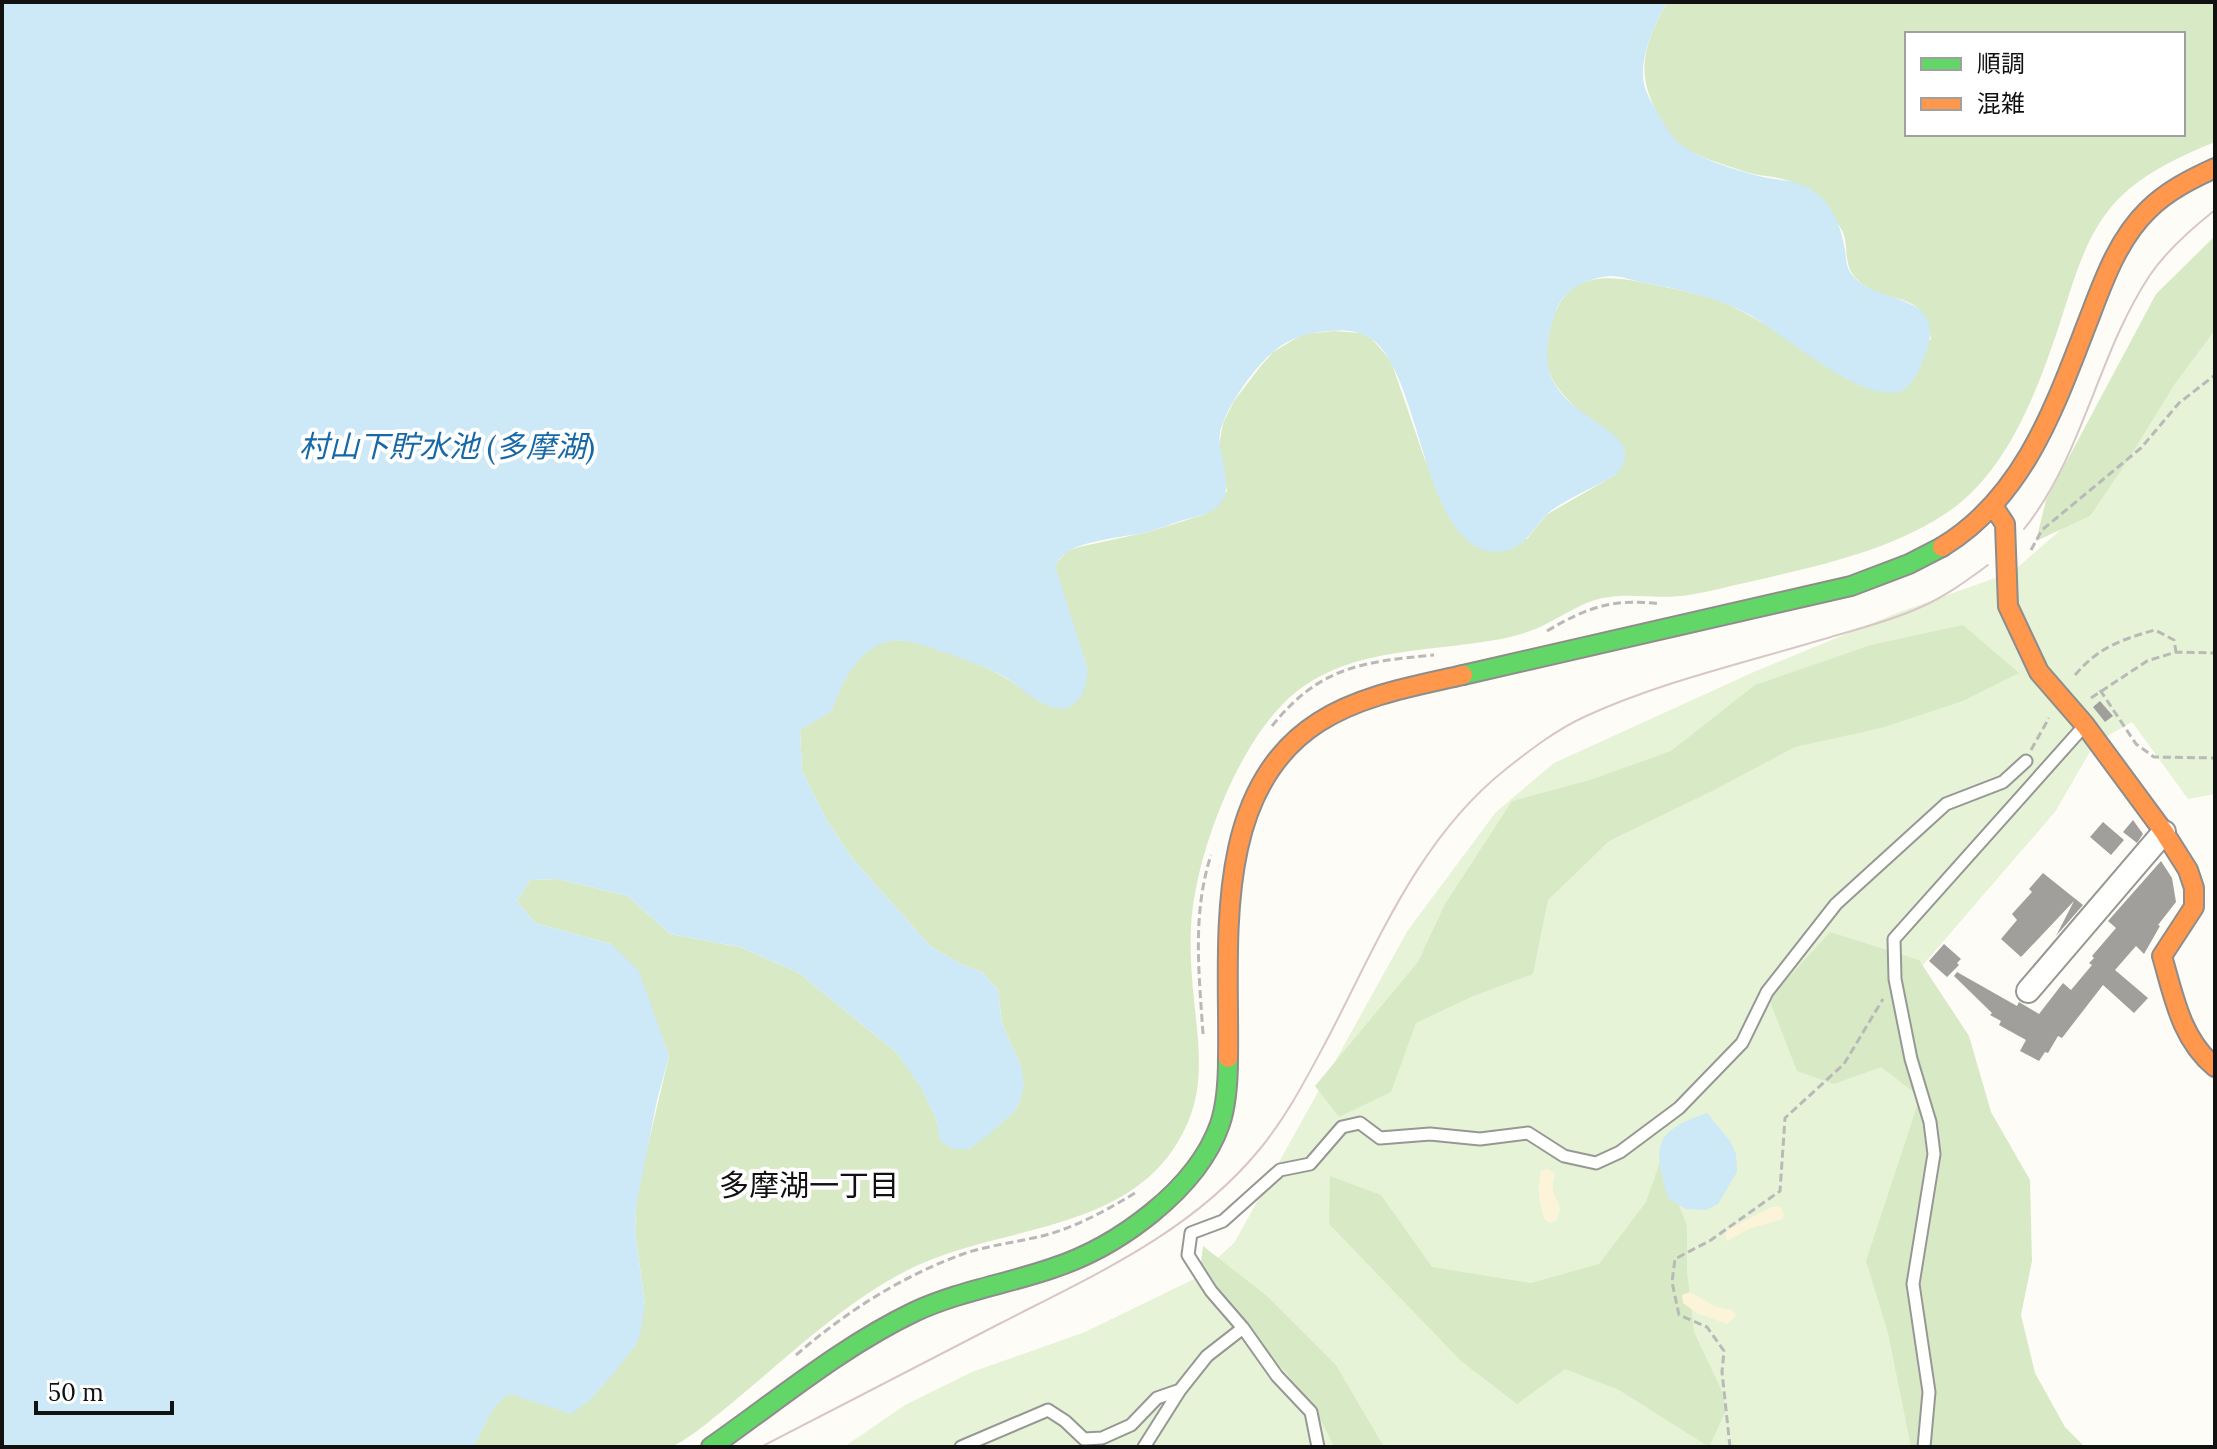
<svg xmlns="http://www.w3.org/2000/svg" width="2217" height="1449" font-family="Lora,'Noto Sans JP',serif">
<rect width="100%" height="100%" fill="#fdfcf7"/>
<path fill="#e7f3d7" d="M2215,266V794L2188,799L2132,722L2095,743L2055,812L1922,966L1923,1447H844L905,1405L972,1372L1085,1332L1194,1279L1234,1243L1408,930L1496,812L1554,763L1756,671L1897,613L2012,572L2072,520Z"/>
<path fill="#d8eac5" fill-rule="evenodd" d="M1667,2H2215V142C2178,157 2139,175 2112,206C2083,240 2072,287 2058,329C2037,391 2009,466 1955,507C1897,550 1817,566 1749,582C1729,586 1709,592 1689,595C1660,600 1632,592 1603,598C1583,602 1566,614 1548,623C1529,633 1510,638 1489,641C1418,653 1338,648 1283,704C1234,753 1194,860 1191,928C1190,944 1191,961 1192,977C1195,1025 1208,1076 1188,1122C1141,1233 1008,1223 916,1266C849,1298 796,1350 739,1397C724,1409 687,1442 670,1447C656,1449 635,1447 621,1447C572,1447 523,1447 473,1447C484,1429 490,1403 511,1393L571,1414L645,1305L635,1231L636,1207L639,1183L669,1056L663,1039L611,944L535,923L517,901L530,880L558,879L628,896L670,934L740,947L799,973L897,1053L921,1087L936,1119L941,1141L969,1149L1014,1112L1021,1098V1066L1002,1024L998,990L983,973L961,964L930,946L852,858L826,819L802,771L800,729L832,711C840,685 857,649 887,641C913,635 981,663 1004,677C1016,684 1028,693 1040,702L1087,667L1054,566L1067,551L1079,547L1148,532L1206,514L1227,491L1219,446L1223,423L1234,401L1260,367L1273,352L1303,334L1334,331L1361,333L1372,339L1391,361L1425,460L1527,539L1546,515L1617,474C1605,454 1594,429 1579,411C1566,397 1553,387 1548,367C1544,352 1549,333 1553,319C1570,265 1618,277 1661,286C1684,291 1710,296 1731,306C1779,328 1819,365 1867,388L1931,339C1925,290 1893,305 1865,286C1837,267 1853,247 1840,227C1835,218 1805,192 1796,185C1785,176 1763,177 1749,173C1729,166 1692,156 1676,142C1670,135 1664,124 1659,116C1634,72 1644,45 1667,2ZM1907,34H2183V134H1907Z
M2215,236V330L2174,385L2128,460L2090,516L2036,541L2046,500L2156,294Z
M1963,625L2019,673L1963,701L1881,728L1795,747L1714,790L1609,841L1548,900L1533,974L1471,997L1416,1023L1391,1092L1339,1117L1315,1086L1418,962L1445,904L1512,801L1590,780L1671,751L1755,685L1871,645Z
M1830,932L1919,960L1969,1036L1991,1112L2030,1180L2032,1261L2021,1315L2035,1373L2065,1427L2085,1447H1911L1888,1333L1866,1261L1920,1097L1881,1067L1834,1084L1797,1071L1769,999Z
M1661,1159L1687,1226V1271L1694,1332L1721,1389L1726,1411L1709,1447L1619,1390L1565,1369L1517,1404L1461,1361L1329,1224L1330,1176L1381,1195L1432,1267L1531,1283L1599,1264L1646,1202Z
M1203,1246L1267,1296L1336,1365L1384,1447H1334L1323,1424L1286,1372L1234,1325L1200,1271Z"/>
<path fill="#fcf4d9" d="M1548,1169L1555,1174C1555,1178 1552,1183 1553,1188C1553,1202 1566,1202 1556,1221L1550,1223L1544,1218C1539,1203 1537,1187 1541,1171Z
M1780,1206L1784,1214L1783,1219L1751,1228L1727,1241L1725,1235L1729,1229L1772,1207Z
M1690,1292L1716,1307L1732,1310L1736,1316L1727,1324L1697,1313L1683,1303L1682,1295Z"/>
<path fill="#cde8f7" d="M2,2H1667C1655,24 1642,51 1643,76C1643,88 1650,100 1656,110C1662,120 1668,132 1676,140C1690,156 1738,171 1759,176C1778,181 1799,179 1816,193C1835,208 1841,228 1845,250C1846,256 1846,263 1848,268C1867,311 1959,283 1921,365C1917,375 1910,389 1898,392C1858,401 1785,335 1750,315C1717,297 1678,289 1641,282C1631,280 1621,276 1611,276C1587,278 1562,289 1555,314C1548,335 1543,358 1552,379C1567,410 1600,419 1622,443C1628,456 1625,463 1617,474C1599,485 1557,503 1544,517C1533,530 1523,549 1503,551C1422,563 1424,372 1370,338C1358,330 1343,330 1329,331C1308,333 1290,337 1273,352C1254,368 1226,407 1220,432C1216,455 1238,489 1217,507C1208,515 1195,517 1184,520C1170,524 1157,530 1143,533C1123,537 1083,541 1067,552C1062,555 1058,561 1055,565L1087,667C1089,689 1076,717 1049,706C1032,700 1019,685 1003,676C985,666 965,660 946,653C933,649 919,643 905,641C865,635 842,680 832,711L800,730L802,771L826,819L852,858L930,946L961,964L983,973L998,990L1002,1024L1021,1066L1024,1085L1021,1098L1014,1112L986,1137L969,1149H952L940,1141L936,1119L921,1088L897,1053L799,973L740,947L670,934L628,896L558,879L530,880L517,901L535,923L611,944L639,971L669,1056L657,1100L636,1207L635,1231L645,1305L640,1335L636,1345L614,1373L590,1400L571,1414L510,1394C491,1403 484,1429 473,1447H2Z
M1707,1113L1730,1141L1736,1154L1737,1172L1718,1204L1706,1210L1686,1209L1668,1198C1652,1145 1654,1131 1707,1113Z"/>
<path fill="#a19f9c" d="M2100,701L2113,716L2105,722L2093,707Z
M2133,820L2143,834L2137,843L2123,832Z
M2103,822L2124,840L2111,855L2090,837Z
M2161,861L2172,878L2176,902L2158,925L2160,926L2144,954L2136,946L2115,970L2148,998L2134,1013L2103,985L2062,1038L2058,1036L2048,1053L2045,1052L2039,1061L2020,1051L2026,1040L1999,1025L2001,1021L1990,1015L1992,1013L1954,976L1957,972L2017,1006L2019,1002L2039,1014L2063,983L2071,990L2092,965L2089,963L2094,958L2092,956L2116,928L2108,921Z
M2043,873L2083,905L2056,936L2074,901L2021,957L2001,939L2017,920L2012,914L2032,892L2029,889Z
M1944,944L1961,959L1957,963L1959,965L1947,977L1929,961Z"/>
<g fill="none" stroke-linecap="round" stroke-linejoin="round">
<defs>
<path id="lane" d="M961,1447L1048,1410L1065,1421L1084,1439L1102,1438L1131,1425L1157,1398L1180,1390
M1144,1447L1180,1390L1207,1356L1243,1328
M1318,1447L1311,1412L1277,1376L1243,1328L1211,1291L1188,1255L1191,1233L1223,1221L1280,1170L1310,1164L1342,1127L1360,1123L1380,1138L1430,1134L1480,1139L1528,1133L1564,1156L1596,1163L1620,1152L1679,1108L1742,1043L1767,992L1836,904L1946,804L2003,782L2026,761
M1924,1447L1929,1392L1913,1284L1934,1154L1930,1122L1911,1059L1895,979L1894,939L2085,725"/>
<path id="street" d="M2028,991L2164,832"/>
<path id="fast" d="M1463,675L1851,586L1909,564L1942,547
M711,1447C777,1401 841,1347 914,1312C959,1291 1007,1284 1053,1268C1117,1247 1197,1190 1220,1124C1227,1103 1228,1081 1228,1058"/>
<path id="slow" d="M1993,506L2005,524L2008,606L2039,672L2085,725L2164,832L2188,870L2194,888V907L2162,956C2174,997 2181,1039 2215,1067
M1942,547C2026,496 2056,403 2090,316C2104,279 2119,238 2148,210C2167,191 2191,179 2215,168
M1228,1058C1230,947 1210,791 1319,722C1361,695 1415,686 1463,675"/>
</defs>
<use href="#lane" stroke="#979795" stroke-width="15"/>
<use href="#street" stroke="#979795" stroke-width="26"/>
<use href="#fast" stroke="#8e8d8b" stroke-width="22"/>
<use href="#slow" stroke="#8e8d8b" stroke-width="22"/>
<path stroke="#b9b9b8" stroke-width="3" stroke-dasharray="8 4" stroke-linecap="butt" d="M2031,550L2042,530L2141,448L2179,403L2215,375
M1547,631C1587,607 1614,598 1661,604
M2075,675C2099,647 2120,640 2155,630L2174,640L2176,652
M2100,690L2136,744L2154,757L2215,758
M2091,698L2147,661L2176,652L2215,653
M1272,726C1320,666 1363,662 1434,655
M2031,750L2049,718
M1203,1034C1199,973 1192,914 1211,855
M796,1355C846,1312 900,1277 963,1254C989,1245 1019,1242 1046,1235C1078,1226 1107,1210 1135,1193
M1730,1447L1722,1372L1724,1351L1707,1327L1679,1315L1672,1282L1675,1259L1711,1240L1780,1191L1785,1118L1844,1064L1883,999"/>
<use href="#lane" stroke="#fffffe" stroke-width="11"/>
<use href="#street" stroke="#fffffe" stroke-width="22"/>
<use href="#fast" stroke="#63d668" stroke-width="18"/>
<use href="#slow" stroke="#ff974d" stroke-width="18"/>
<path stroke="#d9c6c7" stroke-width="2" d="M2024,529C2084,454 2097,355 2150,275C2167,250 2191,229 2215,210
M761,1447C840,1406 920,1365 999,1324C1092,1276 1191,1233 1259,1150C1288,1115 1308,1075 1329,1036C1378,941 1420,837 1506,769C1530,750 1556,730 1584,717C1660,682 1744,663 1824,639C1857,629 1891,621 1921,607C1946,596 1966,581 1988,565"/>
</g>
<g text-anchor="middle" dominant-baseline="central" stroke-width="8" stroke-linejoin="round" paint-order="stroke">
<g font-size="30" font-style="italic" fill="#1768a6" stroke="#fff">
<text x="447" y="446">村山下貯水池 (多摩湖)</text>
</g>
<g font-size="30" fill="#111" stroke="#fff">
<text x="809" y="1185">多摩湖一丁目</text>
</g>
</g>
<rect width="2217" height="1449" fill="none" stroke="#111111" stroke-width="8"/>
<rect x="1905" y="32" width="280" height="104" fill="#ffffff" stroke="#a0a0a0" stroke-width="2"/>
<rect x="1921" y="58" width="40" height="12" fill="#63d668" stroke="#a0a0a0" stroke-width="2"/>
<text x="1977" y="72" font-size="24" fill="#111111">順調</text>
<rect x="1921" y="98" width="40" height="12" fill="#ff974d" stroke="#a0a0a0" stroke-width="2"/>
<text x="1977" y="112" font-size="24" fill="#111111">混雑</text>
<path d="M36 1401v12h136v-12" fill="none" stroke="#111111" stroke-width="4"/>
<text x="48" y="1401" font-size="24" fill="#111111" stroke="#ffffff" stroke-width="6" paint-order="stroke">50 m</text>
</svg>
